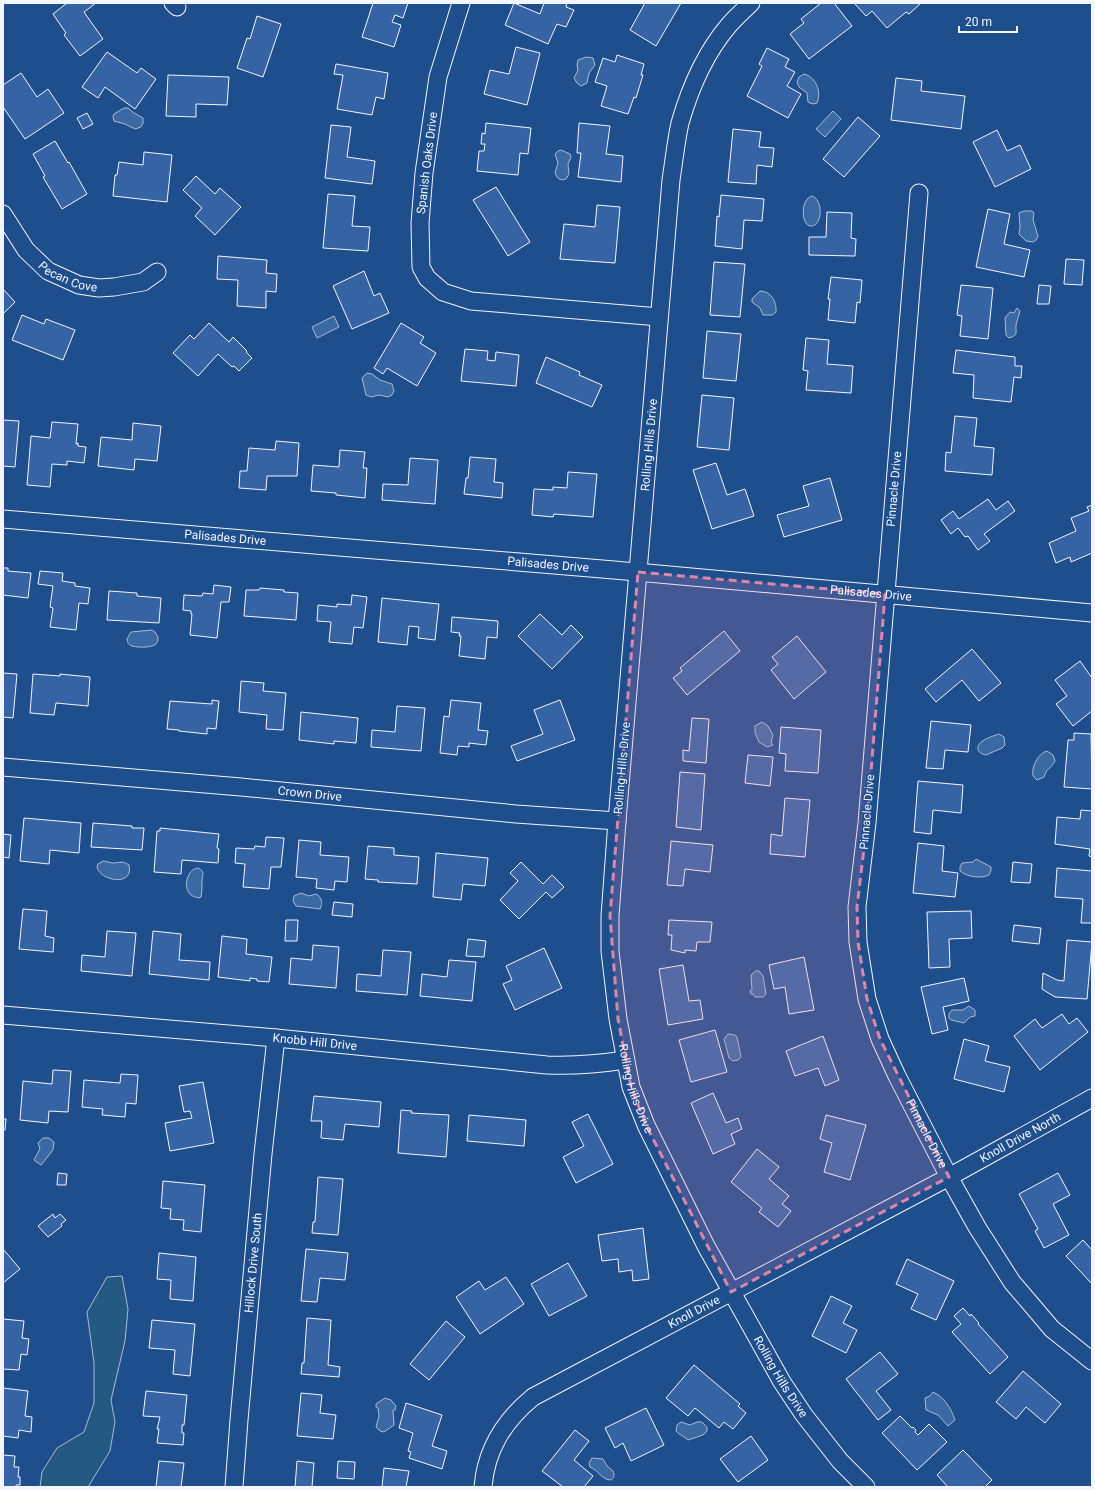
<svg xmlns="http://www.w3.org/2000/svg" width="1095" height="1490" font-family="Roboto,sans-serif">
<rect width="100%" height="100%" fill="#1f4e8c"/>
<path fill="#245a82" stroke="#a8bbd7" d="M122,1276L128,1309L125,1341L111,1400L115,1422L110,1451L88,1487H40L42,1472L57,1448L84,1432L94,1403V1363L87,1312L107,1277Z"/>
<path fill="#3b69a3" stroke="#a8bbd7" d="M586,57L593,58L595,65L589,73L587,83L581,86L577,83L574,78L578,70L577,65L578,60Z
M804,74C816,77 822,92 817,103L813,104L810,103L808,102L807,93L799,87L797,82L799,77Z
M124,108H128L134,113L143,118V123L141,127L135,129L125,124L114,121L113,116L114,114Z
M833,111L841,119L825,137L816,129Z
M561,150L570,154L571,157L568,164L569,174L566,179C561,181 557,179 555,173L558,163L555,154L558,151Z
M812,196C824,200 822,227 811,226C801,226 800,199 812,196Z
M1024,211H1032L1034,213L1033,220L1038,236L1036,240L1033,242L1026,241L1019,234L1020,227L1019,213Z
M760,291C771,291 777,302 776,312L772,315H763L760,308L752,302V299Z
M1017,308L1020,311L1016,325V334L1012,337L1009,338L1006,335L1005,318L1010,312L1014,313Z
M334,316L339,327L317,338L312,327Z
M367,373L372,374L380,380L392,384L394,391L392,395L388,397L379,395L371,397L366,395L362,378Z
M152,630L155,632L158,637C158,640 158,642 156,644C153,648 134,648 130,645C127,643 128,642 127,639L131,632Z
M762,722L768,726L773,735L771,742L773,745L767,747L759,742L755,733V726Z
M999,734L1004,737L1005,745L1002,748L986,755C982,754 979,753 978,749C976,741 993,736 999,734Z
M1047,751L1053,755L1055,761C1051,769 1047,767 1044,777L1037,780L1033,776C1031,768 1038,753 1047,751Z
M976,859L991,867V870L989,875C981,879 967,877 960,871V867L962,863L973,862Z
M103,861C106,861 110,863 113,863C120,863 122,860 129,865C134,888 99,880 97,867L98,864Z
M198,868C207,872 201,876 202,883C202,888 202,891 201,897L199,898C196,897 193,897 190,894C183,887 187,869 198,868Z
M301,893L309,896L316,894C322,897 323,903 320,909L296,906L293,901L294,896Z
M756,971H759L763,976L766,994L763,997H755L753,994H751L750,991L752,990L751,975Z
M969,1006L975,1010V1016L970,1017L964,1023L951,1020L949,1018V1014L952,1010H963Z
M728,1034L735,1035L737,1037L741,1057L738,1060L733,1061L729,1058L724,1039Z
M43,1138H49L54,1142L53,1150L41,1165L34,1160L40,1149L38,1143Z
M933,1392C944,1397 951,1408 955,1420L948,1426L938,1415L926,1410L925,1398L930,1396Z
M385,1398L391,1400L396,1406L395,1410H393L394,1425L384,1432L380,1431L376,1427L379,1416L378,1408L376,1407V1404Z
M681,1422L690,1425L697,1422H702L707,1427V1431L703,1435L688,1440C684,1436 679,1435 676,1431L677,1425Z
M592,1458L603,1459L607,1466L613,1471C615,1475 614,1479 610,1480C601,1479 598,1470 590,1467L589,1463Z"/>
<path fill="#3563a3" stroke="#f2f6ff" d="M67,3H96L84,12L103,39L80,56L64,35L66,33L53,14Z
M373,3H408L403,18L395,15L392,22L401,25L394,47L362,37Z
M514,3L540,14L544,3H567L566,7L574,10L566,27L557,24L548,44L505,25Z
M645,3H681L656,46L630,30Z
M821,3H834L852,26L809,59L790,34L804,23L801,19Z
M854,3H921L909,14L906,12L887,28L872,11L866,16Z
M257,16L281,24L263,77L237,68L247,38L250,39Z
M516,47L540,53L527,105L484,94L490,70L509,74Z
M767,48L789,59L785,67L795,72L787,86L801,94L788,118L747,96L762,66L759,64Z
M107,52L137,73L141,68L156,79L135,109L105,87L98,98L82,87Z
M617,55L644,64L641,75H643L636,98L634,97L628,114L601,106L607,86L595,82L603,58L615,62Z
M336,64L388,73L384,99L376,97L372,115L337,109L343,75L334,74Z
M21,73L37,97L48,89L64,113L25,139L3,107V85Z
M168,75L229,77L227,105L196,104V117L166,116Z
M896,78L922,81L921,91L965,96L961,129L891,120Z
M87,113L93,124L83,129L77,118Z
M858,117L880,136L844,177L823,159Z
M486,123L531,128L528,154L520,153L518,175L477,171L479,151H484L485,144H481L482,133L485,134Z
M579,123L610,126L606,154L623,156L621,182L578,177L581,153H577Z
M331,125L351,127L347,157L375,161L372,184L325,178Z
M733,129L761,132L759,147L774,148L772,167L757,165L756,184L728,182Z
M997,130L1007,151L1020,145L1031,169L995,187L973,142Z
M55,141L68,163L69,162L87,194L62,209L43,177L45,176L33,154Z
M144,152L172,155L167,202L113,196L115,175H117L119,162L143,165Z
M196,176L215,194L220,188L241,207L215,235L195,216L202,208L183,190Z
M496,187L530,242L508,256L473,200Z
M328,194L355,196L352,226L370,227L368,251L323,248Z
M721,195L764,199L762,221L744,220L742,249L715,246L717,216L719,217Z
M597,205L620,207L615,263L560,259L564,224L595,227Z
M988,209L1010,214L1004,244L1030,250L1024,277L976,267Z
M827,212L852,213L851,238L856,239L855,256L809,255V237H826Z
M218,256L267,260L266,273L277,274L276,292L266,291V308L237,306L238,280L217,279Z
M1066,259L1084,260L1082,285L1064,284Z
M714,262L745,264L740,317L710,315Z
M364,271L374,296L380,293L389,313L352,329L333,286Z
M831,277L862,280L860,303L857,302L855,323L828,320L830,299H828Z
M961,285L993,288L988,339L960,336L962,316L957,315Z
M1039,285L1051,286L1049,304H1037Z
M3,289L15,302L3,314Z
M22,315L44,324L46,319L75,330L63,360L12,340Z
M209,323L229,342L233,337L247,351L246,352L252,358L239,371L234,366L232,367L218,354L198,376L173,353L190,335L194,339Z
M401,323L424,337L420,343L436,353L417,386L387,368L383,374L374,368Z
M707,331L741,334L736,381L703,378Z
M806,338L829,340L827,364L853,366L851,393L806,390L808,371L803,370Z
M465,349L488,351L487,360L495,361L496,352L519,355L516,386L461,381Z
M956,350L1015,357V366H1022L1021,378L1014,377L1011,402L973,398L974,375L953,373Z
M546,357L580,372L579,375L602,385L592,407L536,383Z
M702,395L734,398L729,450L697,447Z
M955,416L977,418L974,446L994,448L992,475L945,471L946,452L951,453Z
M3,420L19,421L15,467L3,466Z
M52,422L78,424L76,444L78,443V446L86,447L84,463L67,461V465L52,464L50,487L27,485L31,436L50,438Z
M133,423L161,426L157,461L135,459L134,470L98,466L101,437L132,440Z
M276,441L299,443L297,476H267L266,490L239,488L240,471H247L249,448L275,450Z
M340,450L365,452L363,468H367L365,498L336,495V493L311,491L313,465L339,467Z
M470,457L496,459L494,482L503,483L502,498L464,494L466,478H468Z
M410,458L438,460L435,504L382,500L383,484L408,485Z
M716,463L727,495L745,489L754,516L712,529L693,470Z
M568,472L597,474L593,517L554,514L553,517L532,515L534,489L553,490V487L567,488Z
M830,478L842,520L784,537L777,515L809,506L803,486Z
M988,499L996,510L1008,501L1015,511L984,534L990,541L978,550L968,536L965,537L958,528L951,534L941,520L953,511L959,519Z
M1092,505V553L1071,562L1070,557L1056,563L1049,543L1076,531L1071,518L1089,511L1087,507Z
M3,568H8V571L31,573L28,598L3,595V597Z
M40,571L63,573L62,581L75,583V586L90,588L88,604L79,603L76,630L50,627L53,608L50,607L53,586L38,584Z
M214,585L231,587L229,602H221L217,638L190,635L192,614H191V611L183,610L184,595L202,596L203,593L213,594Z
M260,588L284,590V592L298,593L296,620L244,616L246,590H259Z
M109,591L137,593V596L161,598L159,623L107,620Z
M352,595L367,597L363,628L354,627L352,644L329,642L331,622L317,621L318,605L337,607V604L351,605Z
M382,598L439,604L435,640L418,638L419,627L409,626L407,645L378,642Z
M540,614L562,635L571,625L583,637L552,669L518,636Z
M452,617L498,621L497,638L487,637L485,659L459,656L461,636H459L460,633L451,632Z
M724,631L740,651L687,695L673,678L682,671L680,668Z
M797,636L826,672L794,699L771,670L778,664L772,657Z
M972,649L1001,683L979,701L962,680L936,702L925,689Z
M1080,661L1092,678V711L1073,726L1056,704L1067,696L1055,680Z
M3,673L17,674L13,718L3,717Z
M33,674L60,676V674L90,677L88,706L56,703L54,715L30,713Z
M241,681L264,683L263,691L286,693L283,730L266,729L267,715L239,712Z
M212,700L219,701L216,729L207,728V734L179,731V730L167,729L170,701L212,704Z
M451,700L481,703L478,730L488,731L486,745L469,743V747L458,746L457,755L440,753L444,716L449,717Z
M560,700L575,740L517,761L511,746L543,734L534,710Z
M397,706L425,708L421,751L371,747L372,730L395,732Z
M301,712L358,718L356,743L334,741V744L299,740Z
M692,718L709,719L706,763L683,761V750L689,751Z
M931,721L971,725L968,752L945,750L943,769L926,768Z
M781,727L821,730L818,773L785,771L786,754L779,753Z
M1074,733L1091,734L1092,789L1064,787L1068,740H1074Z
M748,755L773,757L770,786L745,783Z
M680,772L705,774L701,830L676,827Z
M918,781L963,785L961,813L933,810L931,834L914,832Z
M785,798L810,800L805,857L770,854L771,834L782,836Z
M1081,810L1092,811V857L1089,856L1090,849L1055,844L1057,817L1080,819Z
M24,818L81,823L79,853L50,850L49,864L20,861Z
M93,823L132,826V828H144L142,850L91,847Z
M160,828L219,834L217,848L219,849L218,863L182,860L181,874L154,872L157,831H160Z
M3,834L11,835L9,858L3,857Z
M266,837L284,838L281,867H271L269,889L243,887L245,864L235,863L236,848L254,849L255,846L265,847Z
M299,840L321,842L320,855L349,857L347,882L335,881L334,890L316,888L317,879L296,877Z
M671,841L713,845L710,872L685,869L683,886L667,885Z
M918,843L944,846L942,871L958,873L955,897L913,893Z
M368,846L394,848V855L419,857L417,884L378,882V880L365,879Z
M436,853L488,858L485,886L463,884L461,900L433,897Z
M521,862L543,884L552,875L564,887L552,898L546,892L519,919L500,900L518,881L510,873Z
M1013,862L1032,864L1030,883L1011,882Z
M1057,868L1092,871V923H1081L1083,899L1055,897Z
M334,902L353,904L352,917L332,915Z
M23,909L47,911L45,936L54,938L53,952L19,949Z
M971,911L972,938L949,939L950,967L929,968L927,912Z
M286,920H298L297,941H285Z
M669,920L712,922L710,942H697L696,951L685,950V953L671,950L672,935H668Z
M1014,925L1041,928L1039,944L1012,941Z
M107,931L136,933L132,976L81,971L82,955L105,957Z
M153,931L181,934L179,960L210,962L209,980L149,974Z
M222,936L247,939L246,954L272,957L269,982L257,981V979L250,978V981L218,977Z
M468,939L486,941L484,957L466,956Z
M1067,940L1092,942L1087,999L1055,997L1042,989L1043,973L1057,980L1064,981Z
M313,945L339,947L336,988L289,984L291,958L312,960Z
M544,948L562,988L515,1010L503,984L512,980L506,966Z
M383,950L411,952L407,995L356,991L357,974L381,976Z
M804,957L814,1010L789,1014L785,987L774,989L769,965Z
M449,960L476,962L472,1001L420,996L422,974L447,977Z
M683,965L689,1001L700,1000L703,1019L668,1025L659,969Z
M964,978L969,1001L943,1007L948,1030L932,1034L921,987Z
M1062,1014L1069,1024L1077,1018L1088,1032L1040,1070L1014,1036L1035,1019L1042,1028Z
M715,1030L727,1072L691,1082L679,1040Z
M823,1036L839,1080L825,1086L818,1068L795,1076L786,1051Z
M964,1039L989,1046L985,1061L1010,1067L1004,1092L954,1079Z
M53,1070L71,1071L68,1112L49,1111L48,1123L20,1120L23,1081L52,1084Z
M121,1074L138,1075L136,1104L126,1103L125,1117L102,1115L103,1109L82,1107L84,1080L120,1083Z
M203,1082L214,1143L170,1151L165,1123L192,1118L190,1111L184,1112L179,1086Z
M713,1093L726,1123L738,1118L742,1129L731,1134L735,1144L713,1154L691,1103Z
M314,1096L381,1102L379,1127L345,1124L343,1140L321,1138L322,1121H311Z
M401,1110L412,1111L411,1113L449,1115L446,1157L398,1153Z
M588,1114L613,1164L576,1183L563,1157L584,1146L572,1122Z
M469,1115L526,1120L524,1146L467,1141Z
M826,1115L866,1125L850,1180L824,1172L832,1143L820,1139Z
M3,1119H6L5,1130H3Z
M757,1149L779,1167L769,1179L789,1196L782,1204L791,1211L778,1227L759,1212L762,1208L731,1182Z
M58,1173L67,1174L66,1185H57Z
M1058,1173L1070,1195L1053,1204L1069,1235L1044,1248L1035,1231L1038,1229L1019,1194Z
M318,1177L343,1179L338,1235L312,1233L313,1222H315Z
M163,1181L205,1185L201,1232L183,1230L184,1220L170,1219L171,1209L161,1208Z
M53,1214L55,1218L60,1214L66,1220L61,1224L62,1226L48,1237L38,1226Z
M643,1228L649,1279L633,1281L632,1270L619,1272L618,1259L602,1261L598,1235Z
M1083,1240L1092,1250V1284L1066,1256Z
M3,1249L20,1269L3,1283Z
M306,1249L348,1253L345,1280L320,1278L317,1302L301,1301Z
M159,1253L196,1257L193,1301L170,1299L171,1280L157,1279Z
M907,1259L954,1281L936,1320L911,1309L918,1294L896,1284Z
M568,1263L587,1296L549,1316L531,1284Z
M506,1277L524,1304L480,1334L456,1297L479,1281L485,1290Z
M831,1296L852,1306L843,1323L857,1330L846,1353L812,1336Z
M963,1308L970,1316L971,1314L979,1323L978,1324L1008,1357L990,1374L952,1332L961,1324L954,1316Z
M307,1318L331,1320L328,1365L340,1367L339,1377L301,1374L302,1363H304Z
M3,1319L24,1321L22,1338L29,1339L27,1355L21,1354L19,1370L3,1369Z
M152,1320L195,1324L190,1376L173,1374L175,1350L149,1348Z
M446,1321L465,1337L429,1380L410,1364Z
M880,1352L898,1374L876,1391L891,1410L878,1420L846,1379Z
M694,1365L740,1404L738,1406L746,1413L733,1429L724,1422L719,1428L695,1408L688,1416L666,1398Z
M1023,1371L1061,1404L1045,1423L1026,1407L1016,1419L996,1402Z
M3,1388L28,1391L25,1416L32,1417L31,1432L19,1430L18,1438L3,1436Z
M146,1391L187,1395L184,1425H182V1433H184L183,1445L157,1443L159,1429H157L160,1417L143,1416Z
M301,1393L322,1395L320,1413L336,1415L333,1439L297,1436Z
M406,1403L442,1415L432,1446L447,1451L442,1469L409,1458L411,1452L408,1451L413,1433L399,1428Z
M646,1408L664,1445L631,1461L623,1443L615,1448L605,1428Z
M900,1416L912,1428L913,1427L916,1430L915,1432L918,1435L929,1424L947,1442L917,1470L882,1433Z
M575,1430L589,1441L574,1460L593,1476L584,1487H563L542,1471Z
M751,1436L768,1460L738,1482L720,1459Z
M963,1450L992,1480L985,1487H948L937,1475Z
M3,1455L15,1456L14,1467H19L18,1477H20V1485H16V1487H3Z
M159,1461L184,1463L181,1487H156Z
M297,1461L314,1463L312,1487H295Z
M338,1461L355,1462L354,1479L337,1478Z
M384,1468L409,1471L406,1487H382Z"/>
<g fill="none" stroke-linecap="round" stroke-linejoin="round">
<defs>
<g id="street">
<path d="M173,3L177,7"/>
<path d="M461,3L438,77L424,173L420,223L421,267L427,278L443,292L471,301L659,317"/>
<path id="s1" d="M751,3C744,10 736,17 729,25C706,52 690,88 680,123C676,141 674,161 671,180L617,821L610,916V951L618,1019L631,1087L646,1125L706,1246L782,1382L804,1415L840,1461L866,1487"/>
<path id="s2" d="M919,193L867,823L857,907L858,942L867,999L880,1039L897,1076L949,1177L977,1227L1012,1282L1052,1329L1092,1361"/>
<path id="s3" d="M3,214L26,250L48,271L79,285L99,288L114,287L143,282L157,272"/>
<path id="s4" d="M3,519L614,570L1092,613"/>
<path id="s5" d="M3,767L241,787L516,814L617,821"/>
<path id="s6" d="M3,1015L276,1038L547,1065C574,1066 599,1064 625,1060"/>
<path id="s7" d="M234,1487L239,1420L263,1154L276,1038"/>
<path id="s8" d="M483,1487C486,1449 504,1421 533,1397L949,1177L1092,1098"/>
</g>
</defs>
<use href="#street" stroke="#f2f6ff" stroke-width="19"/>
<use href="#street" stroke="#1f4e8c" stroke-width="17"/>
</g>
<path fill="#da87ad" fill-opacity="0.2" stroke="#da87ad" stroke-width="3" stroke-dasharray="8 5" stroke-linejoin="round" d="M638,572L885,594L867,823L857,907L858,942L867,999L880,1039L949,1177L731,1292L646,1125L631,1087L618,1019L610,916Z"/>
<g text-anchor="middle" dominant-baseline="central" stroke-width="3" stroke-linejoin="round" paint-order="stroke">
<g font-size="12" fill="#f2f6ff" stroke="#1f4e8c">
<text transform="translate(427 163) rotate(-83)">Spanish Oaks Drive</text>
<text stroke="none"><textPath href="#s3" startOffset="94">Pecan Cove</textPath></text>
<text transform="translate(649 445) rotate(-85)">Rolling Hills Drive</text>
<text transform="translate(894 489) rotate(-85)">Pinnacle Drive</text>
<text stroke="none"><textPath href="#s4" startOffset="223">Palisades Drive</textPath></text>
<text stroke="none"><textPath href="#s4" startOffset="547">Palisades Drive</textPath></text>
<text stroke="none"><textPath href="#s4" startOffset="871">Palisades Drive</textPath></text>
<text transform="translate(622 768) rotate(-85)">Rolling Hills Drive</text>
<text stroke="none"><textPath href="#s5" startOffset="308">Crown Drive</textPath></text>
<text transform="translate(867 812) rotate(-85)">Pinnacle Drive</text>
<text stroke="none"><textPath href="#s6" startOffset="313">Knobb Hill Drive</textPath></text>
<text stroke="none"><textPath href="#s1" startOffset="1113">Rolling Hills Drive</textPath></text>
<text stroke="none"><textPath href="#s2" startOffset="957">Pinnacle Drive</textPath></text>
<text stroke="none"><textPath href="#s8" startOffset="658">Knoll Drive North</textPath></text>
<text stroke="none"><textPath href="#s7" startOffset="225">Hillock Drive South</textPath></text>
<text stroke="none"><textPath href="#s8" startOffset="288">Knoll Drive</textPath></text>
<text stroke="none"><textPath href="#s1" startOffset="1437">Rolling Hills Drive</textPath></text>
</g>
</g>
<rect width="1095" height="1490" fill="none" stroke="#f2f6ff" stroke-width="8"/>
<path d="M959 26v6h58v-6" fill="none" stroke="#f2f6ff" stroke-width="2"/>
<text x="965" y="26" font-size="12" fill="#f2f6ff" stroke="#1f4e8c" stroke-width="3" paint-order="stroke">20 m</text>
</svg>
